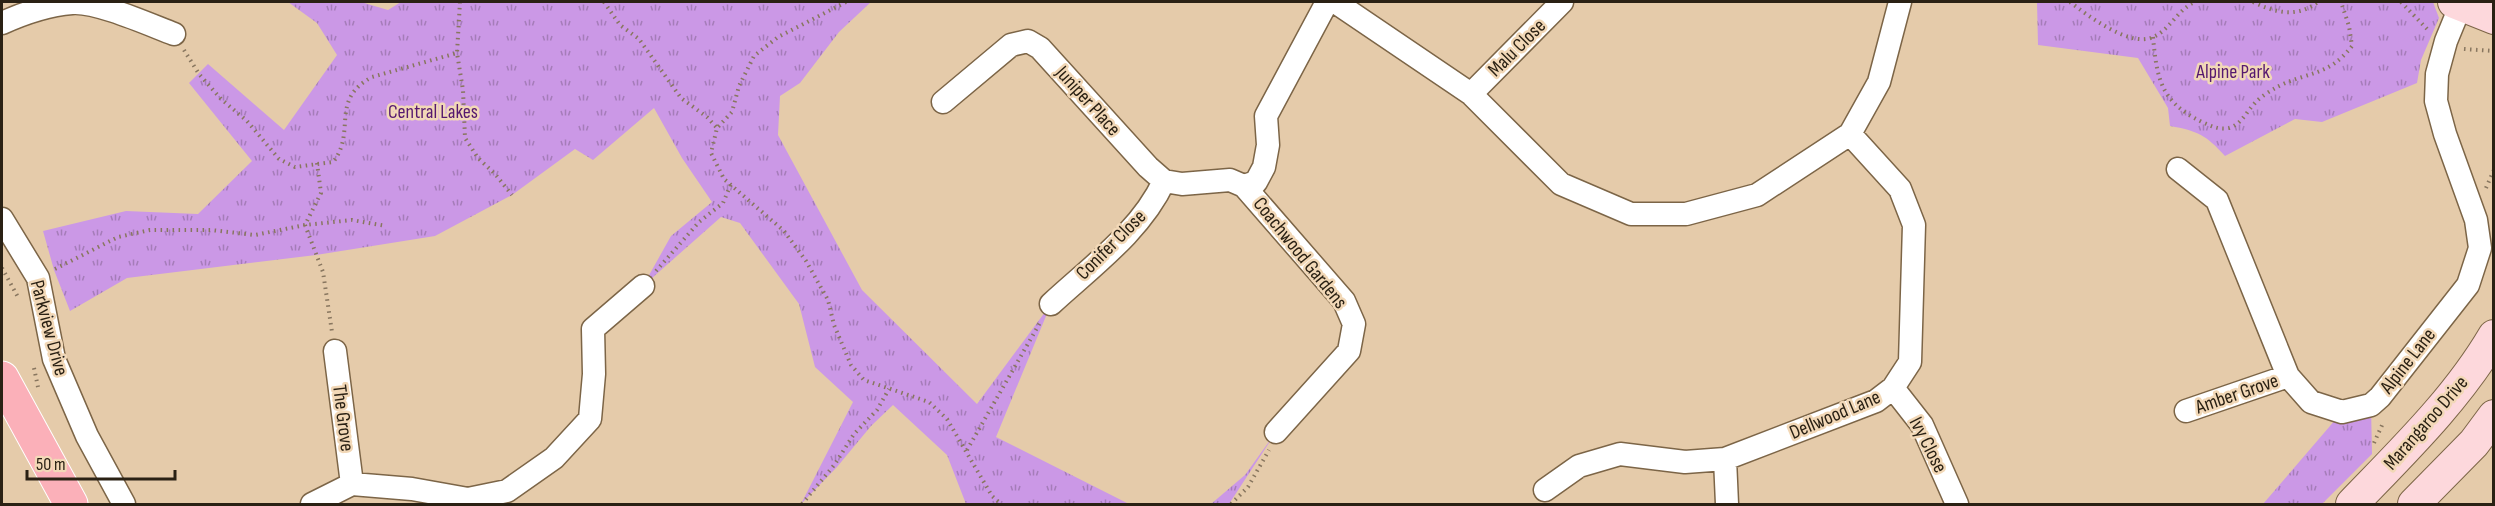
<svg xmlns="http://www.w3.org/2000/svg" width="2495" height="506" font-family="'Sofia Sans Condensed',sans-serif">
<defs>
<pattern id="grass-tufts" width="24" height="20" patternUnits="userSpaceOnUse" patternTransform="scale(1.5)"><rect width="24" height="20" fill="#cb98e6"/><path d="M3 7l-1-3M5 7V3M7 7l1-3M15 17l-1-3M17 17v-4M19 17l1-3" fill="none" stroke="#a57cb9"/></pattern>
</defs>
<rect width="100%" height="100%" fill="#e5cbaa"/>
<path fill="url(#grass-tufts)" d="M288,2H361L388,10L401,2H871L839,32L800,83L780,96L778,135L862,290L977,404L1051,304L996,437L1129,504H966L947,455L893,405L871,426L837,467L801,504L853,402L815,367L799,304L740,223L721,217L643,286L671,236L712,202L682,158L654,108L593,160L575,149L512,195L435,236L316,255L127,278L70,311L54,270L43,231L126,211L198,214L252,161L189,83L208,64L284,130L337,55L317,23Z
M2037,2H2433L2439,18L2421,60L2417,83L2322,122L2295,119L2225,156C2206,135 2198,131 2170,126L2168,108L2138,58L2038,45Z
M2371,405L2372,454L2322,504H2263L2342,412Z
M1276,432L1229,504H1211L1245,475Z"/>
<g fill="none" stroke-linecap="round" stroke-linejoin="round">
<defs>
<path id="street" d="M1335,2L1471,94L1561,184L1631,214H1686L1757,195L1850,134L1879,82L1900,2
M2,23C24,13 47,5 72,3C97,1 150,25 174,34
M1471,94L1562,2
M943,102L1011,45L1028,41L1040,48L1148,167L1164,181L1182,184L1230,180L1244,186
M2178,169L2217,200L2288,376L2311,402L2342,412L2371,405L2380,397L2468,285L2480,248L2476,220L2445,134L2436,101L2437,74L2446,41L2462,2
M2,219L38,278L54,359L87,436L124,504
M1051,304C1091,267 1141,231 1164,181
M335,351L352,484
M1893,388L1922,425L1957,504
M2186,411L2288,376
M1276,432L1349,351L1354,324L1344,301L1244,186L1256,182L1264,167L1268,145L1266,116L1327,2
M1725,459L1727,504
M1545,490L1579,466L1620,454L1685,462L1725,459L1876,401L1893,388L1910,362L1914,225L1900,189L1850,134
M312,504L352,484L412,489L468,499L507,491L554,458L590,419L594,374L593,329L643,286"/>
<path id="secondary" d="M2454,2L2494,18
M2352,504C2402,452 2457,399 2494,336
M2414,504L2474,443L2494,416"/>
<path id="primary" d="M2,378L71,504"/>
</defs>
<use href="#street" stroke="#7c6547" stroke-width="25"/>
<use href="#secondary" stroke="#7c6547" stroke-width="34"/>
<use href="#primary" stroke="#fff" stroke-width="35"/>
<path stroke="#88765f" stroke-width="4" stroke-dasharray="1.5 4.5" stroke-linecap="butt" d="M460,2L457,53L463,90L465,138L478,158L495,174L512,195
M604,2L620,25L639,39L681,98L707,117L717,128
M846,2L778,37L754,56L739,86L732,112L717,128L711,153L724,179L784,231L806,261L828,300L834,325L851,365L864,380L929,402L947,419L992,496L1001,504
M2070,2C2087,15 2130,48 2153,37C2170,30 2178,9 2195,2
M2253,2C2276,13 2297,18 2318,2
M2401,2L2429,31
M2153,37C2157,80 2161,102 2202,122C2211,126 2219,130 2229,128C2242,124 2246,112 2255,103C2260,97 2270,91 2277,87C2308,71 2328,77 2352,46L2349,26L2341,2
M2464,49L2494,51
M184,50L199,74L221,99L247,121L279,159L295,167L333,162C357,132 329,100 372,77L457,53
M317,163L321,193L305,225L323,272L332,332
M2486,188L2494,170
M2,268L19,299
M55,269L118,237L150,230H211L255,235L305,225L352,220L386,226
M656,271L699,222L723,203L731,184
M34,368L38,387
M2374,443L2383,423
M967,450L1041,321
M802,504L835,464L854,434L877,410L889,389
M1231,504L1248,487L1269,450"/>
<use href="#street" stroke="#fff" stroke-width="22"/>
<use href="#secondary" stroke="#fdd8dc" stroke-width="32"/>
<use href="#primary" stroke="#fbb0b9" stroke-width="33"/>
</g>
<g text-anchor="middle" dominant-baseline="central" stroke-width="5" stroke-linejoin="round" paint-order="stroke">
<g font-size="20" fill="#2a2114" stroke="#f2d8b7">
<text transform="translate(1517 48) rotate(-45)">Malu Close</text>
<text transform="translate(1088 101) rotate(48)">Juniper Place</text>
<text transform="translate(1111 245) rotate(-45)">Conifer Close</text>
<text transform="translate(1300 253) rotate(51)">Coachwood Gardens</text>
<text transform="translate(49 328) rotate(75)">Parkview Drive</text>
<text transform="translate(2408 361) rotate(-52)">Alpine Lane</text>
<text transform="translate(2237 394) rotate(-19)">Amber Grove</text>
<text transform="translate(1835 415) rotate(-23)">Dellwood Lane</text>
<text transform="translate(343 418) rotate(83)">The Grove</text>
<text transform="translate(2426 423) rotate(-49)">Marangaroo Drive</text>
<text transform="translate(1928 445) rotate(63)">Ivy Close</text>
</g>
<g font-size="20" fill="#56196f" stroke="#f2d8b7">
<text x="2233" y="72">Alpine Park</text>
<text x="433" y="112">Central Lakes</text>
</g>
</g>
<rect width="2495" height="506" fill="none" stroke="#2a2114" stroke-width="6"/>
<path d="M27 470v9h148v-9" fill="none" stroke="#2a2114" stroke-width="3"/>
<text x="36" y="470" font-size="18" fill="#2a2114" stroke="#f2d8b7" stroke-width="4.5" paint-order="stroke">50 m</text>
</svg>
